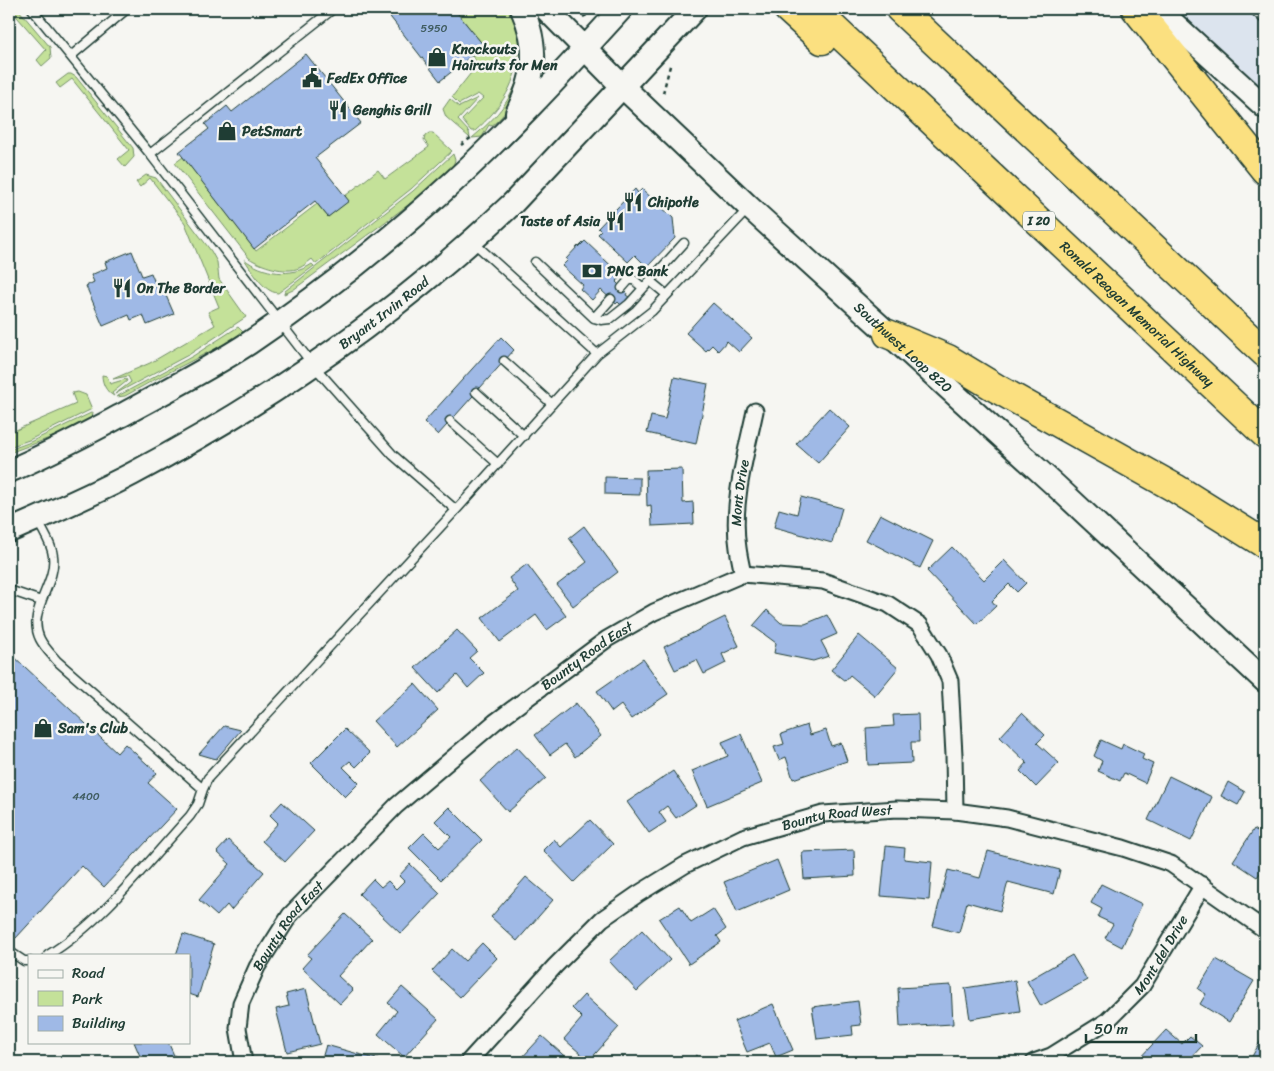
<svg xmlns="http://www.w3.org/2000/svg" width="1274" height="1071" font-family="Sriracha,sans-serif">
<rect width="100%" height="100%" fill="#f6f6f2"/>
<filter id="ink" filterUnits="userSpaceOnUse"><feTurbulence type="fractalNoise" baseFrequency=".02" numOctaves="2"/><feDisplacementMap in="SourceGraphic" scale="10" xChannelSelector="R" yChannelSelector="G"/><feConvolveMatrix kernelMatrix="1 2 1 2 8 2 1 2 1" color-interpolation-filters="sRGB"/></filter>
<g filter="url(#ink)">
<path fill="#dce4ee" d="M1158,9H1265V107Z"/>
<path fill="#c4e199" stroke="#728f66" d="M10,9H18L50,47L51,58L42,66L37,60L46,50Z
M454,9H514L523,45L518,46C519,82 501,108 475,131H471L462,120L483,98L478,94L459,104L452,97L478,64L472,56L484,46Z
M526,61C518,84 512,112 491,126L489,125L482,137L472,138C499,115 514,98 522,63Z
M68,74H71L76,77L133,148L134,157L125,167L118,159L129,150L72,79L60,88L56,83Z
M478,98L458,120L469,132L470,138L446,117L443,109L450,99L459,107Z
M429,133H433L452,151L411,189L316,264L312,259C308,262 304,266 299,268C285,274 261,266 249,258L175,163L183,157L256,251L317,204L328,217L348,201L345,196L378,170L385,179L429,147L424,140L425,136Z
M453,154L455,160L453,166L423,194L293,290L284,294L285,291L413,191Z
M146,175L156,178L211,251L217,262L219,279L246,317L190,354L115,394L131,382L128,376L113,379L150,363L215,325L208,312L219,307L185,223L150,178L140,187L136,182Z
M244,259C263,274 291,278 312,264L314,266L278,293C263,292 252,270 244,259Z
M238,327L244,333L242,335L152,381L125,396L116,397L193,356Z
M102,375L107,376L110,384L126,379L127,381L112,393L114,396C106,392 102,383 102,375Z
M78,392L86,395L92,409L29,440L9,447V433L76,404L72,393Z
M93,412L92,419L85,425L9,453V450L28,443Z"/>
<path fill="#9fb9e6" stroke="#1f3d34" d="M384,9H454L484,46L440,81Z
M306,54L361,123L315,158L349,201L328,217L315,201L254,249L179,152L209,129L205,124L227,106L232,112Z
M635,189L638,193L642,189L673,218L675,238L647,267L635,255L628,262L598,234L601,231L598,228Z
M585,241L622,276L616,282L627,293L626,295L629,297L621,305L618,302L616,304L601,290L592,300L580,289L583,285L562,266L568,260L566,259L578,246L579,247Z
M132,251L142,276L151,273L159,293L164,291L174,314L147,325L143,315L131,320L129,315L103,326L86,286L94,282L91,275L107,268L105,262Z
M713,303L752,338L739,352L727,341L718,351L712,345L706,351L686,333Z
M501,337L514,350L438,435L424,422Z
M674,377L708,384L696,444L647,433L651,416L665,419Z
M829,408L850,427L818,463L796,444Z
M682,469L683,503L693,502L694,524L652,526L651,505L647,506L646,470Z
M605,477L640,478V495L605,494Z
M801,497L842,508L832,543L774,527L779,509L797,514Z
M880,514L933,541L920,568L866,540Z
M584,526L618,572L573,606L557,585L587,562L569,538Z
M952,547L984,580L1004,560L1026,583L1017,592L1009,584L992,601L996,606L977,624L927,571Z
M527,564L566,616L547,630L536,615L500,642L482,618L518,591L509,578Z
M767,610L781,623L805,624L827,615L837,634L821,641L829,656L813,661L774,653L776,643L753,626Z
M725,617L739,646L722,654L726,663L704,674L697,660L675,670L664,647Z
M457,630L477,651L469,658L484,673L468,688L457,675L438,693L415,668Z
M859,635L898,668L875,696L850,675L845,681L831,670Z
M9,652L117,753L125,744L157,773L148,783L177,809L104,887L82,866L16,938L9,932Z
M643,659L668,694L631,719L621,705L612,712L597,691Z
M415,684L438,710L397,747L373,721Z
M576,703L601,736L575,757L565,744L550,755L535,735Z
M1022,713L1045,735L1037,743L1059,763L1036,787L1020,771L1027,763L1000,737Z
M918,714L919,742H911L912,763L868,765L866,728L894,726L893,715Z
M807,725L810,735L826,730L831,746L841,743L847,761L793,779L786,757L779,760L774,747L784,744L781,734Z
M224,726L241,730L216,759L199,754Z
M345,729L370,753L356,767L350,761L343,767L359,783L345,797L311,763Z
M741,734L762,783L707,806L692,771L728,756L722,742Z
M1101,740L1121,749L1123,744L1144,754L1142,759L1153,764L1145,783L1124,773L1120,781L1098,771L1102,761L1094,756Z
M517,747L546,778L508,812L480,781Z
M673,771L696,805L676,818L667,806L659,812L666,822L649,833L627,802Z
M1169,776L1212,797L1191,841L1148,820Z
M1228,782L1245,792L1238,805L1221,796Z
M282,802L314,831L285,862L262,841L278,823L270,815Z
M449,807L482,840L441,880L409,848L424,833L439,848L451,837L435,821Z
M590,820L613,844L574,882L543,850L554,839L561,847Z
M1254,829L1265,836V867L1257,877L1233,861Z
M228,840L264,872L231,910L227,905L217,916L199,900L230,864L217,852Z
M886,846L905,848L904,859L932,862L929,900L881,896Z
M854,850L855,876L804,879L802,852Z
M988,851L1060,870L1054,894L1008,882L1000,911L967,902L959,933L933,926L948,870L980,878Z
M777,860L789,890L737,912L724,882Z
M410,864L440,893L401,934L359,894L373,879L381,887L388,881L396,889L404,881L399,876Z
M526,877L553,900L517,941L491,917Z
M1101,884L1142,904L1122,947L1105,938L1113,924L1098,917L1102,909L1091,903Z
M680,906L691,923L713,909L726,929L717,936L721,942L689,964L659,919Z
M345,914L372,939L338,976L353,990L340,1004L302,968L311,958L307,955Z
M642,930L670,960L637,991L609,961Z
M183,934L214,944L198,997L189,994V955H176Z
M482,943L497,958L460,997L432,971L452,949L465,961Z
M1072,955L1087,980L1041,1006L1027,981Z
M1216,959L1254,981L1229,1022L1200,1004L1206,994L1198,989Z
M1015,980L1020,1011L970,1019L965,988Z
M951,985L953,1024L900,1027L898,988Z
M402,987L438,1019L404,1057L378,1034L397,1011L388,1003Z
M306,989L320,1044L287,1052L276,1009L289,1006L286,994Z
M584,995L619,1027L589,1061L564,1039L582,1018L572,1008Z
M858,1001L861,1025L852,1026L853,1035L817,1039L812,1007Z
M773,1004L793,1050L776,1057L770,1043L747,1052L734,1021Z
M1166,1030L1182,1044L1190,1036L1202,1046L1187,1062H1136Z
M1265,1033V1062H1249Z
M542,1036L571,1062H518Z
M134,1042H168L177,1062H132L130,1060L140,1056Z
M326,1045L387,1062H321Z
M697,1055L703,1062H687Z"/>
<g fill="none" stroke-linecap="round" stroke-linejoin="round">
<defs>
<path id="service" d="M32,9L150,154L313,365L393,455L456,510L208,778L203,789
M1253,9L1265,20
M71,56L127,9
M150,154L333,9
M473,242L597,354
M535,262L594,318L601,320L610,319L629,304L684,243
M650,281L667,295
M622,288L629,280H634L643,288
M594,318L611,299
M504,361L552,404
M476,392L524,436
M450,421L498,464
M456,510L597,354L652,311L748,209
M38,521C43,532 52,544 53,556C57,584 26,611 40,639C44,647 51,654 57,661L203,789L198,804L190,816C148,862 101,923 48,955
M9,590L41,601
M9,951L24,961H29"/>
<g id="minor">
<path id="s1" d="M743,574C741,565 739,556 738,548C731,504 746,454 755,411"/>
<path id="s2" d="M244,1062L238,1028L241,1003L257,967L290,915L396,806L495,722L607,639L654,612L743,574L823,581L888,604L920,625L939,655L950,681L954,755L955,811"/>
<path id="s3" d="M468,1062L555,966L602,919L638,894L685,865L743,837L823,814L897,809L955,811L1007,818L1123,848L1171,864L1265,930"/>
<path id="s4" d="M1034,1062L1051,1056L1107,1021L1142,986L1203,885"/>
</g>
<g id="secondary">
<path id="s5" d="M546,9L623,87L749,207L1056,486L1265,681"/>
<path d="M1158,9L1265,107"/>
<path d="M517,113C536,75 539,47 522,9"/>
<path d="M9,471C49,454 86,434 124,414C166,391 209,369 249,343C313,300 375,252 433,200C500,141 561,75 621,9"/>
<path id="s6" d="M9,531C50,513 92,495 132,474C270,401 400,311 513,203L695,9"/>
</g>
<g id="motorway">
<path d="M788,9L822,40"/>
<path id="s7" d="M813,9L1265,434"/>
<path d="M900,9L1265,353"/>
<path d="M1136,9L1265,170"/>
<path d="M888,334L948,359L996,388L1175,488L1265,544"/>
</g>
</defs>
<use href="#service" stroke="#1f3d34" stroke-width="11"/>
<use href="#minor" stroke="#1f3d34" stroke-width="19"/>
<use href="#secondary" stroke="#1f3d34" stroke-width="26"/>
<use href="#motorway" stroke="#1f3d34" stroke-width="31"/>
<path stroke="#1f3d34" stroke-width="2.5" stroke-dasharray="4 4" stroke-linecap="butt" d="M583,17L591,13
M663,93L671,62
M461,145L472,137"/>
<use href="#service" stroke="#f6f6f2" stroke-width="8"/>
<use href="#minor" stroke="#f6f6f2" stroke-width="15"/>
<use href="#secondary" stroke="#f6f6f2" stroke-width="22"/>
<use href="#motorway" stroke="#fbe080" stroke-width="28"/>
</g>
</g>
<defs>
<symbol id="shop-bare" viewBox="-9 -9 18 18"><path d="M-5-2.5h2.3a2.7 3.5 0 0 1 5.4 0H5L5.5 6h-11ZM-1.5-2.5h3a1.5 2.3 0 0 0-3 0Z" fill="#1f3d34" stroke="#f6f6f2" stroke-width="2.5" paint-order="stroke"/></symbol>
<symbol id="civic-bare" viewBox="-9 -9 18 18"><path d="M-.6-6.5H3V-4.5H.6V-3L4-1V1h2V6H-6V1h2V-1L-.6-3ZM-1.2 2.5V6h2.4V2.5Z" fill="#1f3d34" stroke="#f6f6f2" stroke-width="2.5" paint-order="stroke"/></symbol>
<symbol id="restaurant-bare" viewBox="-9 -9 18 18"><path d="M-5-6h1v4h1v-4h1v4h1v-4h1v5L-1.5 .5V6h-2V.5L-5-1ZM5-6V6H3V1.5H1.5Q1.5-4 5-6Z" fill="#1f3d34" stroke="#f6f6f2" stroke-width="2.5" paint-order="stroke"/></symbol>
<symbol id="bank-bare" viewBox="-9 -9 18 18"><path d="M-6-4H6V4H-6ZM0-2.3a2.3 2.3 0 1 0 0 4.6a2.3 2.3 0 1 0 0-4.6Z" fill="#1f3d34" stroke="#f6f6f2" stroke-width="2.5" paint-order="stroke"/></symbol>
</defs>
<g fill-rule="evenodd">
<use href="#shop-bare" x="423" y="43" width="28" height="28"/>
<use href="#civic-bare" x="298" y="64" width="28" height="28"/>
<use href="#restaurant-bare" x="324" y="96" width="28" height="28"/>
<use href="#shop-bare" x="213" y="117" width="28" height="28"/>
<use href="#restaurant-bare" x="619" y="188" width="28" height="28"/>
<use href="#restaurant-bare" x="601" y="207" width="28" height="28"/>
<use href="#bank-bare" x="578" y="257" width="28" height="28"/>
<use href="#restaurant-bare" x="108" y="274" width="28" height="28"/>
<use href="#shop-bare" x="29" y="714" width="28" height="28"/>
</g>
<g text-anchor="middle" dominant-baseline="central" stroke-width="5" stroke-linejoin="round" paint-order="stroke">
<g font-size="11" fill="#3f5c60">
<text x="434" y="28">5950</text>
<text x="86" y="796">4400</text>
</g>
<rect fill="#f6f6f2" stroke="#60746d" stroke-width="1" x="1023" y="211.5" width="32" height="19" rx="4"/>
<g font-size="12" font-weight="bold" fill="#1f3d34">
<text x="1039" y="221">I 20</text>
</g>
<g font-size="14" font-weight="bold" fill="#1f3d34" stroke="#f6f6f2" text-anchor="start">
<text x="452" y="49">Knockouts<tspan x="452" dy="16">Haircuts for Men</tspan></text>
<text x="327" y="78">FedEx Office</text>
<text x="353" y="110">Genghis Grill</text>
<text x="242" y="131">PetSmart</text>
<text x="648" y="202">Chipotle</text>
<text x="600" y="221" text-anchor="end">Taste of Asia</text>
<text x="607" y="271">PNC Bank</text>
<text x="137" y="288">On The Border</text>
<text x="58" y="728">Sam's Club</text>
</g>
<g font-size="14" fill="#1f3d34" stroke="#f6f6f2">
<text stroke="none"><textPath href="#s6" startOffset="435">Bryant Irvin Road</textPath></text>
<text stroke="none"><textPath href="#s7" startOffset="445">Ronald Reagan Memorial Highway</textPath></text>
<text stroke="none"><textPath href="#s5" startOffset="492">Southwest Loop 820</textPath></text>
<text stroke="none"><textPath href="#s1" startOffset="82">Mont Drive</textPath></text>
<text stroke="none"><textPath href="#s2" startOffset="556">Bounty Road East</textPath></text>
<text stroke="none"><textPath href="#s3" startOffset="456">Bounty Road West</textPath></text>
<text stroke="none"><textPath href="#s2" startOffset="151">Bounty Road East</textPath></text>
<text stroke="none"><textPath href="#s4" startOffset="170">Mont del Drive</textPath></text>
</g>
</g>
<rect width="1274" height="1071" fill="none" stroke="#f6f6f2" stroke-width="30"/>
<rect x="15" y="15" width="1244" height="1041" fill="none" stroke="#1f3d34" stroke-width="2" filter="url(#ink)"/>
<rect x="28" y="954" width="162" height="90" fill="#f6f6f2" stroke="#a0aca6"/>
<rect x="38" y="970" width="25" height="8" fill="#f6f6f2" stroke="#a0aca6"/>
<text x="72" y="978" font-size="15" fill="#1f3d34">Road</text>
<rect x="38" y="991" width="25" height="15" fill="#c4e199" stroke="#a0aca6"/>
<text x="72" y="1004" font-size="15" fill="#1f3d34">Park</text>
<rect x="38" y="1016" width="25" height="15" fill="#9fb9e6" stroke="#a0aca6"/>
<text x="72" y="1028" font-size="15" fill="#1f3d34">Building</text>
<path d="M1086 1034v8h110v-8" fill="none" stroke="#1f3d34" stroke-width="2.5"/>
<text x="1094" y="1034" font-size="15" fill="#1f3d34" stroke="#f6f6f2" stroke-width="4" paint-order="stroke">50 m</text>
</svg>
